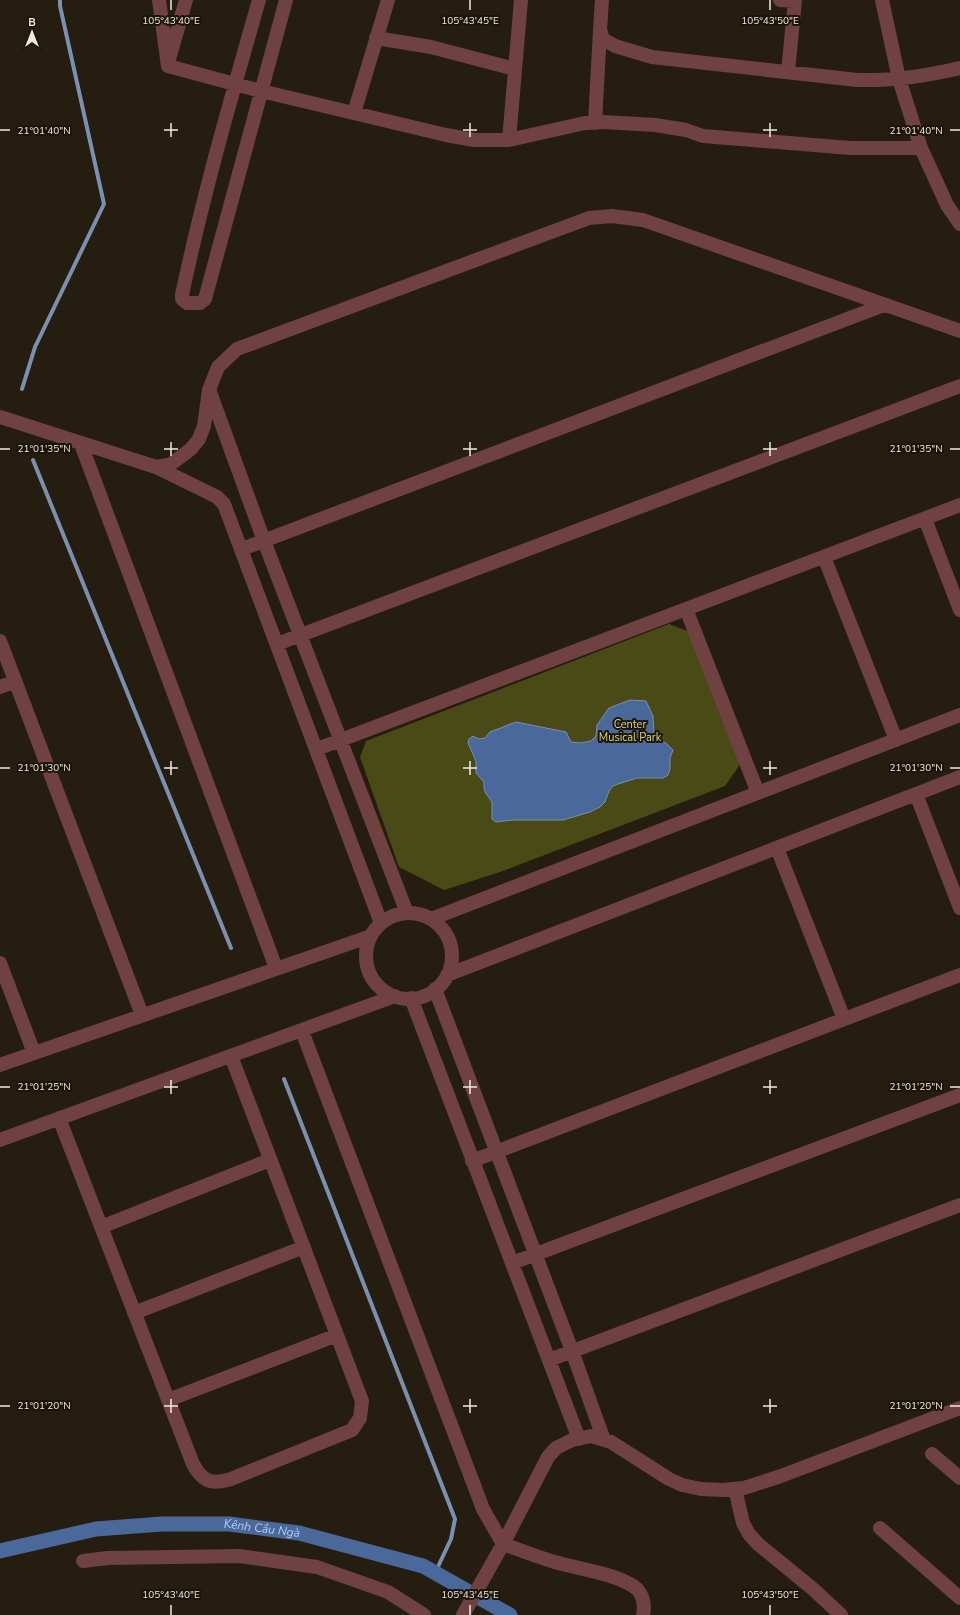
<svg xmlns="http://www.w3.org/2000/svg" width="960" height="1615" font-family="'Nunito Sans',sans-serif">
<rect width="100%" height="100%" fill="#241d10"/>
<path fill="#494a16" d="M669,624L690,632L741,763L725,786L503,871L444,890L399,867L360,757L366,741Z"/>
<path fill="#4a689a" stroke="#7b8faf" d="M630,700L646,701L653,716L654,735L667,744L673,750L670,758V769L668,775L663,778H637L618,784L613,786L609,791L605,802L600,807L590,812L563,820H512L496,822L492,819V802C487,794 483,793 484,782L476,773V761L468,743L469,739L473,736L479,739L485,738L490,732L516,722L566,732L571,742L580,743L591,741L596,736L597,725L609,708Z"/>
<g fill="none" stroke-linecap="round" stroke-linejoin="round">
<path stroke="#7b8faf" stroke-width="4" d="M22,389L35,347L104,204L60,6V0
M33,460L231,948
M284,1079L455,1519L451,1539L435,1573"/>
<path stroke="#4a689a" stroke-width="15" id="s1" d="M0,1551L96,1529L162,1524H229L299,1533L423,1566L510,1615"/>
<path stroke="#704141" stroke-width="14" d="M159,0L168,66L261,91L446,135L474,140H509L585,123L603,122L655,125L686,130L703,136L850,148H921
M259,0C231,98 203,195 182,295V299L187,303H200L205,299L286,0
M602,0L600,30L603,39L615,46L652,57L857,80C892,81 926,76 960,68
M780,0L795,1
M882,0L899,79L921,148L947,205L960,224
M376,38L431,47L515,69
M169,59L186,0
M788,72L795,0
M354,113L388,0
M595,123L600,30
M509,140L521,0
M210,392L264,541L407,913
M0,417L156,467L171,464L191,449L199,439L204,426L209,390L218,367L237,349L589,218L612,216L643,220L960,331
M81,444L276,968
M156,467L209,493L217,497L224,504L381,923
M925,519L960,610
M242,549L884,305
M824,557L896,740
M686,609L758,793
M0,641L142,1015
M277,644L960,386
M0,687L15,681
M317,749L960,505
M916,794L960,908
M777,848L844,1019
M366 956a43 43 0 1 1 86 0a43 43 0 1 1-86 0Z
M431,919L960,715
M0,963L34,1053
M447,975L960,777
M435,989L572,1351L604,1440
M411,998L579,1439
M302,1031L483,1509L503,1544C520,1550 538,1557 555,1562C578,1569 620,1574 637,1589C644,1597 645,1606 643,1615
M0,1065L371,936
M59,1118L193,1464C203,1482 211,1485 231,1479L352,1430L360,1418L362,1401L231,1056
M0,1140L395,996
M472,1161L960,975
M101,1227L270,1160
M512,1263L960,1095
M134,1313L304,1247
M549,1360L960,1205
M168,1400L337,1335
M932,1454L960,1478
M735,1489L743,1523L749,1534L758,1544L813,1589L841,1615
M880,1528L960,1598
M83,1561L108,1558L239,1556L317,1567L388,1592L424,1615
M463,1615L503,1544L548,1457L556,1448L572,1440L591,1436L611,1442L669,1479L682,1485L701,1489L723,1490L744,1488L781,1476L960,1408"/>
</g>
<path fill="none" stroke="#eeeae1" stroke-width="1.5" d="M171,0V10M470,0V10M770,0V10M171,123V137M470,123V137M770,123V137M0,130H10M164,130H178M463,130H477M763,130H777M950,130H960M171,442V456M470,442V456M770,442V456M0,449H10M164,449H178M463,449H477M763,449H777M950,449H960M171,761V775M470,761V775M770,761V775M0,768H10M164,768H178M463,768H477M763,768H777M950,768H960M171,1080V1094M470,1080V1094M770,1080V1094M0,1087H10M164,1087H178M463,1087H477M763,1087H777M950,1087H960M171,1399V1413M470,1399V1413M770,1399V1413M0,1406H10M164,1406H178M463,1406H477M763,1406H777M950,1406H960M171,1605V1615M470,1605V1615M770,1605V1615"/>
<g text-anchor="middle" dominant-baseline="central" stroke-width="4" stroke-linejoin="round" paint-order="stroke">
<g font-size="11" fill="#d6d97c" stroke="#1b1407">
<text x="630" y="724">Center<tspan x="630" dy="13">Musical Park</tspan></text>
</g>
<g font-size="12" font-style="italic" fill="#b3cffc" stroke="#1b1407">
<text stroke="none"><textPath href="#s1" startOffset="265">Kênh Cầu Ngà</textPath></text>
</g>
</g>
<g font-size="10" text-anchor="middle" fill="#eeeae1" stroke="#1b1407" stroke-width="4" stroke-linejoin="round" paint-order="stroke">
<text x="171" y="24">105°43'40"E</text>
<text x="470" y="24">105°43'45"E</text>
<text x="770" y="24">105°43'50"E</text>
<text x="44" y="134">21°01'40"N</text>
<text x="916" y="134">21°01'40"N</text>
<text x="44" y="452">21°01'35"N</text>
<text x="916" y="452">21°01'35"N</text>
<text x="44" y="771">21°01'30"N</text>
<text x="916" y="771">21°01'30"N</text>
<text x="44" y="1090">21°01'25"N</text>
<text x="916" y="1090">21°01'25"N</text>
<text x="44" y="1409">21°01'20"N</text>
<text x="916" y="1409">21°01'20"N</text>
<text x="171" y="1598">105°43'40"E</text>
<text x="470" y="1598">105°43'45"E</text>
<text x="770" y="1598">105°43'50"E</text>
</g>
<g transform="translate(32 32)" stroke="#1b1407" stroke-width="3" paint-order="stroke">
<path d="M0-3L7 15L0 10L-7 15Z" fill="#eeeae1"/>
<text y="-6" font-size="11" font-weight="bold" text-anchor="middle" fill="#eeeae1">B</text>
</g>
</svg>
